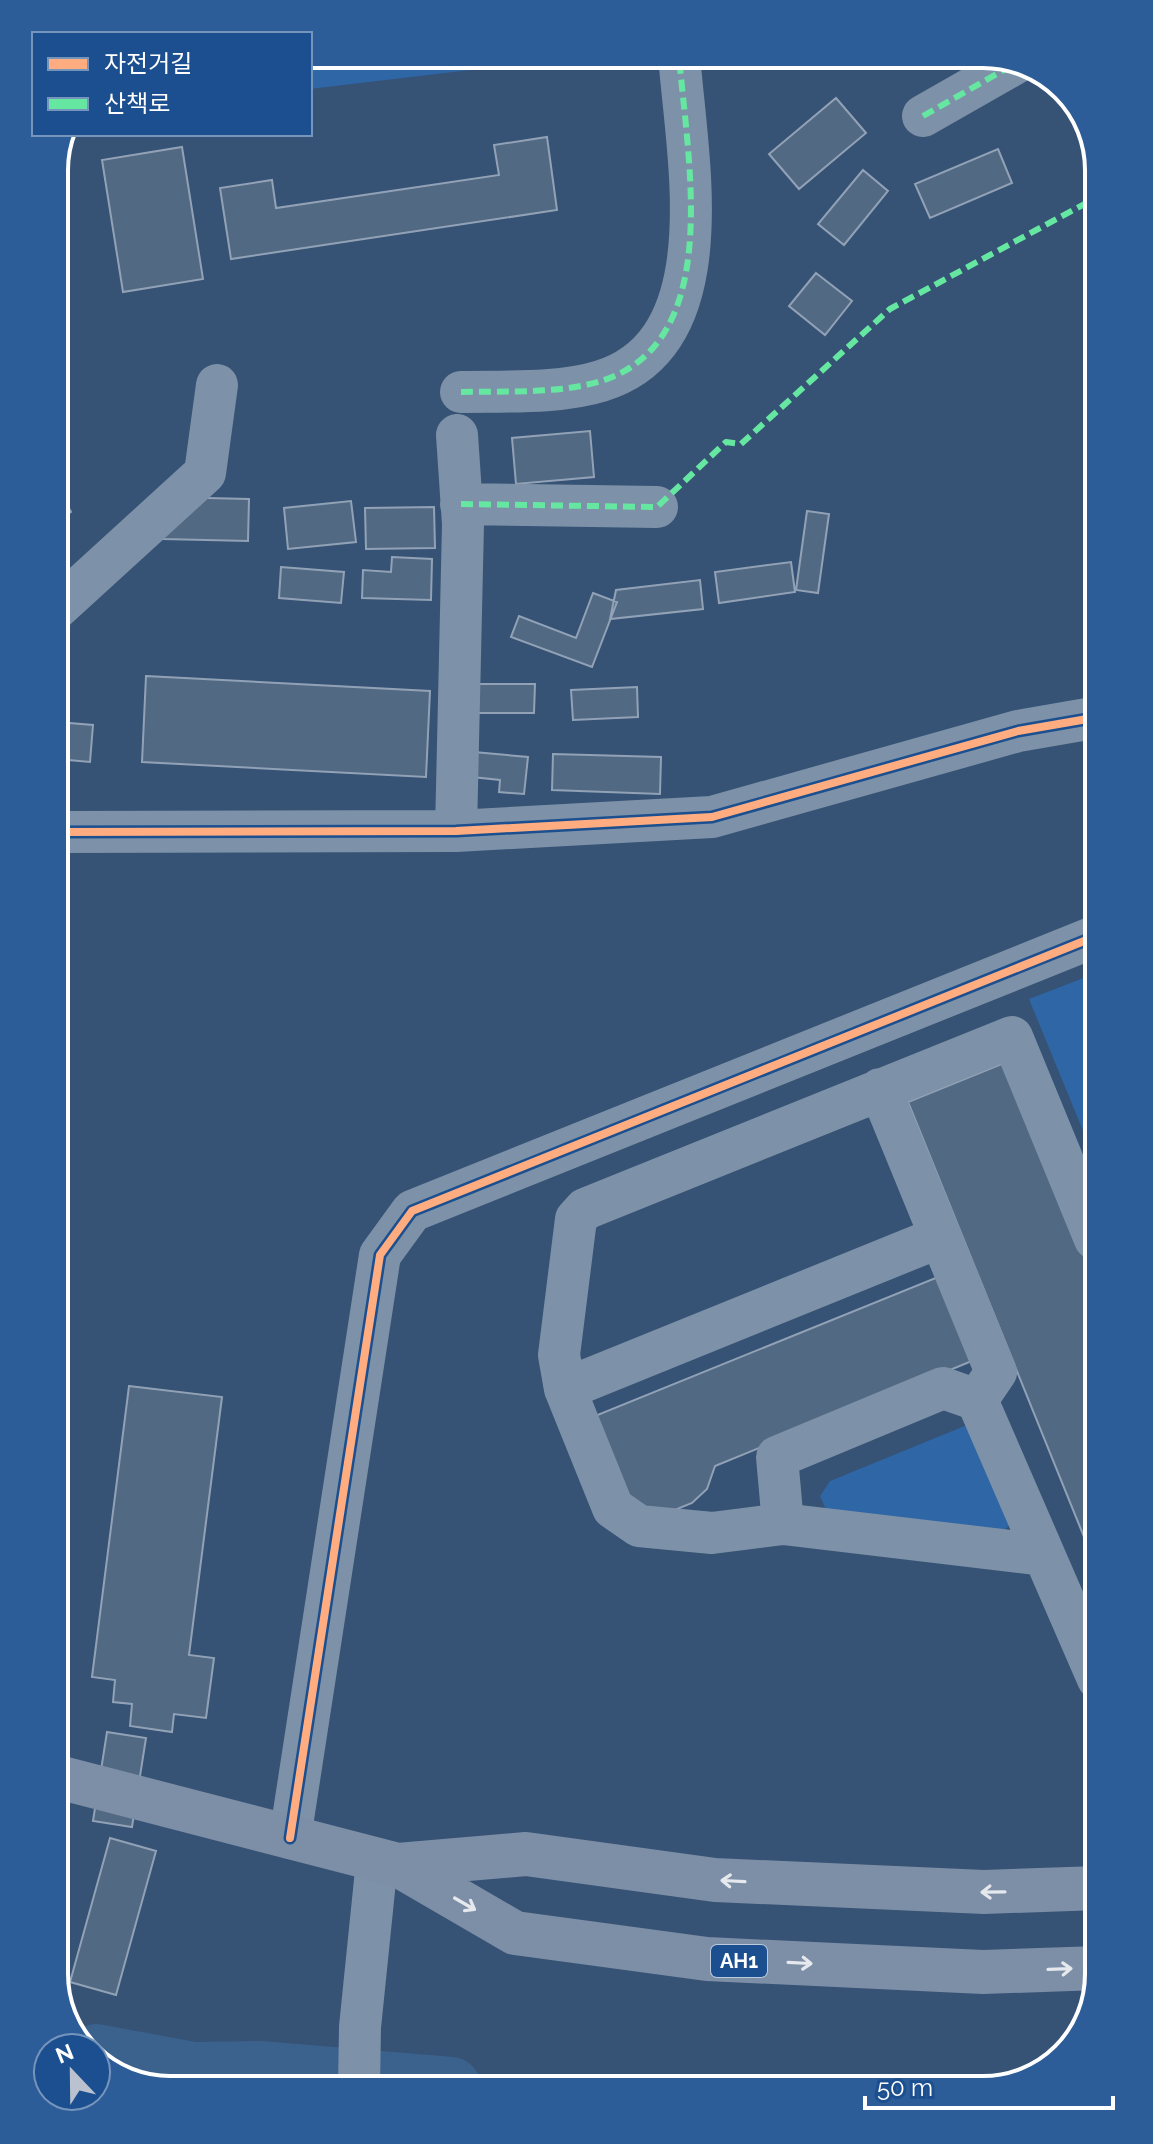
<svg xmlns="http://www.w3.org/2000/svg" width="1153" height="2144" font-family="Raleway,'Noto Sans KR',sans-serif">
<rect width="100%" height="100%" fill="#365274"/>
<path fill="#2f66a5" d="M310,54H606L310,89Z
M1094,974L1095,1160L1029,999Z
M967,1425L1012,1523L999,1535L827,1512L820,1496L830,1481Z"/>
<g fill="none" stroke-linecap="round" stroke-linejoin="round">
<path stroke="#3b618d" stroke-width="60" d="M96,2054L193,2072L260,2071L451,2087"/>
</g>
<path fill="#526984" stroke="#92a2b6" stroke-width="2" d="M836,98L866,133L799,189L769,154Z
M547,137L557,210L231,259L220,188L272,180L276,208L499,175L494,145Z
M182,147L203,279L123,292L102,160Z
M998,149L1012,183L930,218L915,184Z
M863,170L888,191L844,245L818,224Z
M816,273L852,301L825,335L789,306Z
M590,431L594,477L516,484L512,438Z
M56,484L71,512L56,521Z
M164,497L249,499L248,541L163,539Z
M351,501L356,542L288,549L284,508Z
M434,507L435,548L366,549L365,508Z
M807,511L829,514L818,593L796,590Z
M392,557L432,559L431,600L362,598L363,570L391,572Z
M791,562L795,592L719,603L715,572Z
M281,567L344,572L341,603L279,598Z
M700,580L703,609L610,619L616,590Z
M593,593L617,602L592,667L511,637L519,616L576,638Z
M146,676L430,691L426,777L142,762Z
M477,684H535L534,713H477Z
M637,687L638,717L573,720L571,690Z
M57,722L93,725L90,762L57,759Z
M474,752L528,757L524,794L499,792L500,780L472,777Z
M553,754L661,757L660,794L552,790Z
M1009,1061L1096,1274L1097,1569L908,1102Z
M938,1277L972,1361L715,1466L707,1489L692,1503L670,1512L626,1505L590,1418Z
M129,1386L222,1397L189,1655L214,1658L206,1718L174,1714L172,1732L130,1726L132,1704L113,1702L115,1680L92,1677Z
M107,1732L146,1738L132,1827L93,1821Z
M110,1838L156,1851L116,1995L70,1982Z"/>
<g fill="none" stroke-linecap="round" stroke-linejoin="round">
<path stroke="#7d92a8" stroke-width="42" d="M923,116L1016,63
M461,392C503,391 560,394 601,381C727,342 686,154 679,54
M461,504L657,507
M56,609L205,473L217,385
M456,831L463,524L457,435
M57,832L456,831L712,817L1018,731L1093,718
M880,1089L996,1372L977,1400
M565,1389L940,1237
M783,1524L777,1457L943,1388L977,1400L1098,1679
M1044,1555L783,1524L712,1533L639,1526L613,1508L565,1389L559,1355L576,1219L585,1209L1012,1037L1095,1239
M290,1838L380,1255L412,1211L1094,937
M359,2088L360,2027L377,1861"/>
<path stroke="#7d8ea7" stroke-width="44" d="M62,1778L398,1865L515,1933L707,1959L983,1972L1099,1968
M398,1865L526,1854L715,1880L984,1892L1099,1888"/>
<path stroke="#66e7a1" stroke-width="6" stroke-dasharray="12 6" stroke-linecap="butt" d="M923,116L1016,63
M461,392C503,391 560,394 601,381C727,342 686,154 679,54
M461,504L657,507L726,442L741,444L890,309L1090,201"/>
<defs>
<path id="cycleway" d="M57,832L456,831L712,817L1018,731L1093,718
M290,1838L380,1255L412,1211L1094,937"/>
</defs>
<use href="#cycleway" stroke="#1b4f8f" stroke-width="13"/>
<use href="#cycleway" stroke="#ffac80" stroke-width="8"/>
</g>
<defs><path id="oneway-shaft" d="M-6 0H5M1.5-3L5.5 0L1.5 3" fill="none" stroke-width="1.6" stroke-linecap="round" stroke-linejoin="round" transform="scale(2)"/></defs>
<g stroke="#e5e8ed">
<use href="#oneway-shaft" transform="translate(733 1881) rotate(-177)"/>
<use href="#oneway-shaft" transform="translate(993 1892) rotate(179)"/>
<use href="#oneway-shaft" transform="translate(465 1904) rotate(30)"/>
<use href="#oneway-shaft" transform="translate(800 1963) rotate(3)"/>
<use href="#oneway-shaft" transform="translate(1060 1969) rotate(-2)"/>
</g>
<g text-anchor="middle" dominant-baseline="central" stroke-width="6" stroke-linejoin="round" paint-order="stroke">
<rect fill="#1b4f8f" stroke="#bbcadd" stroke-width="2" x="711" y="1945" width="56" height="32" rx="6"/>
<g font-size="20" font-weight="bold" fill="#fff">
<text x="739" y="1961">AH1</text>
</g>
</g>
<path d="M0 0H1153V2144H0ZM170 68H983A102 102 0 0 1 1085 170V1974A102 102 0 0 1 983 2076H170A102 102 0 0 1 68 1974V170A102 102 0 0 1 170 68Z" fill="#2d5d98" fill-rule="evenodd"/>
<path fill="none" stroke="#fff" stroke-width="4" d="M170 68H983A102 102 0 0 1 1085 170V1974A102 102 0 0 1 983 2076H170A102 102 0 0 1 68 1974V170A102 102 0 0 1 170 68Z"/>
<rect x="32" y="32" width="280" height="104" fill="#1b4f8f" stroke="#7695bc" stroke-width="2"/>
<rect x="48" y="58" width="40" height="12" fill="#ffac80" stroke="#7695bc" stroke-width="2"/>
<text x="104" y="72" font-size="24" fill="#ffffff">자전거길</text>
<rect x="48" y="98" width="40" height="12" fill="#66e7a1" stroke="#7695bc" stroke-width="2"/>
<text x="104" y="112" font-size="24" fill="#ffffff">산책로</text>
<g transform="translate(72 2072) rotate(338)"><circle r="38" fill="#1b4f8f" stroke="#7695bc" stroke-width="2"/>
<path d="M0-6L14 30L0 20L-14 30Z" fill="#b9c2ce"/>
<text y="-12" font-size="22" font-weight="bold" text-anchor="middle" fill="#ffffff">N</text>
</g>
<path d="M865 2096v12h248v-12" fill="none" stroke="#ffffff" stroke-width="4"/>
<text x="877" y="2096" font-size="24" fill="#ffffff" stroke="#1b4f8f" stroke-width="6" paint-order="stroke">50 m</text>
</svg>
